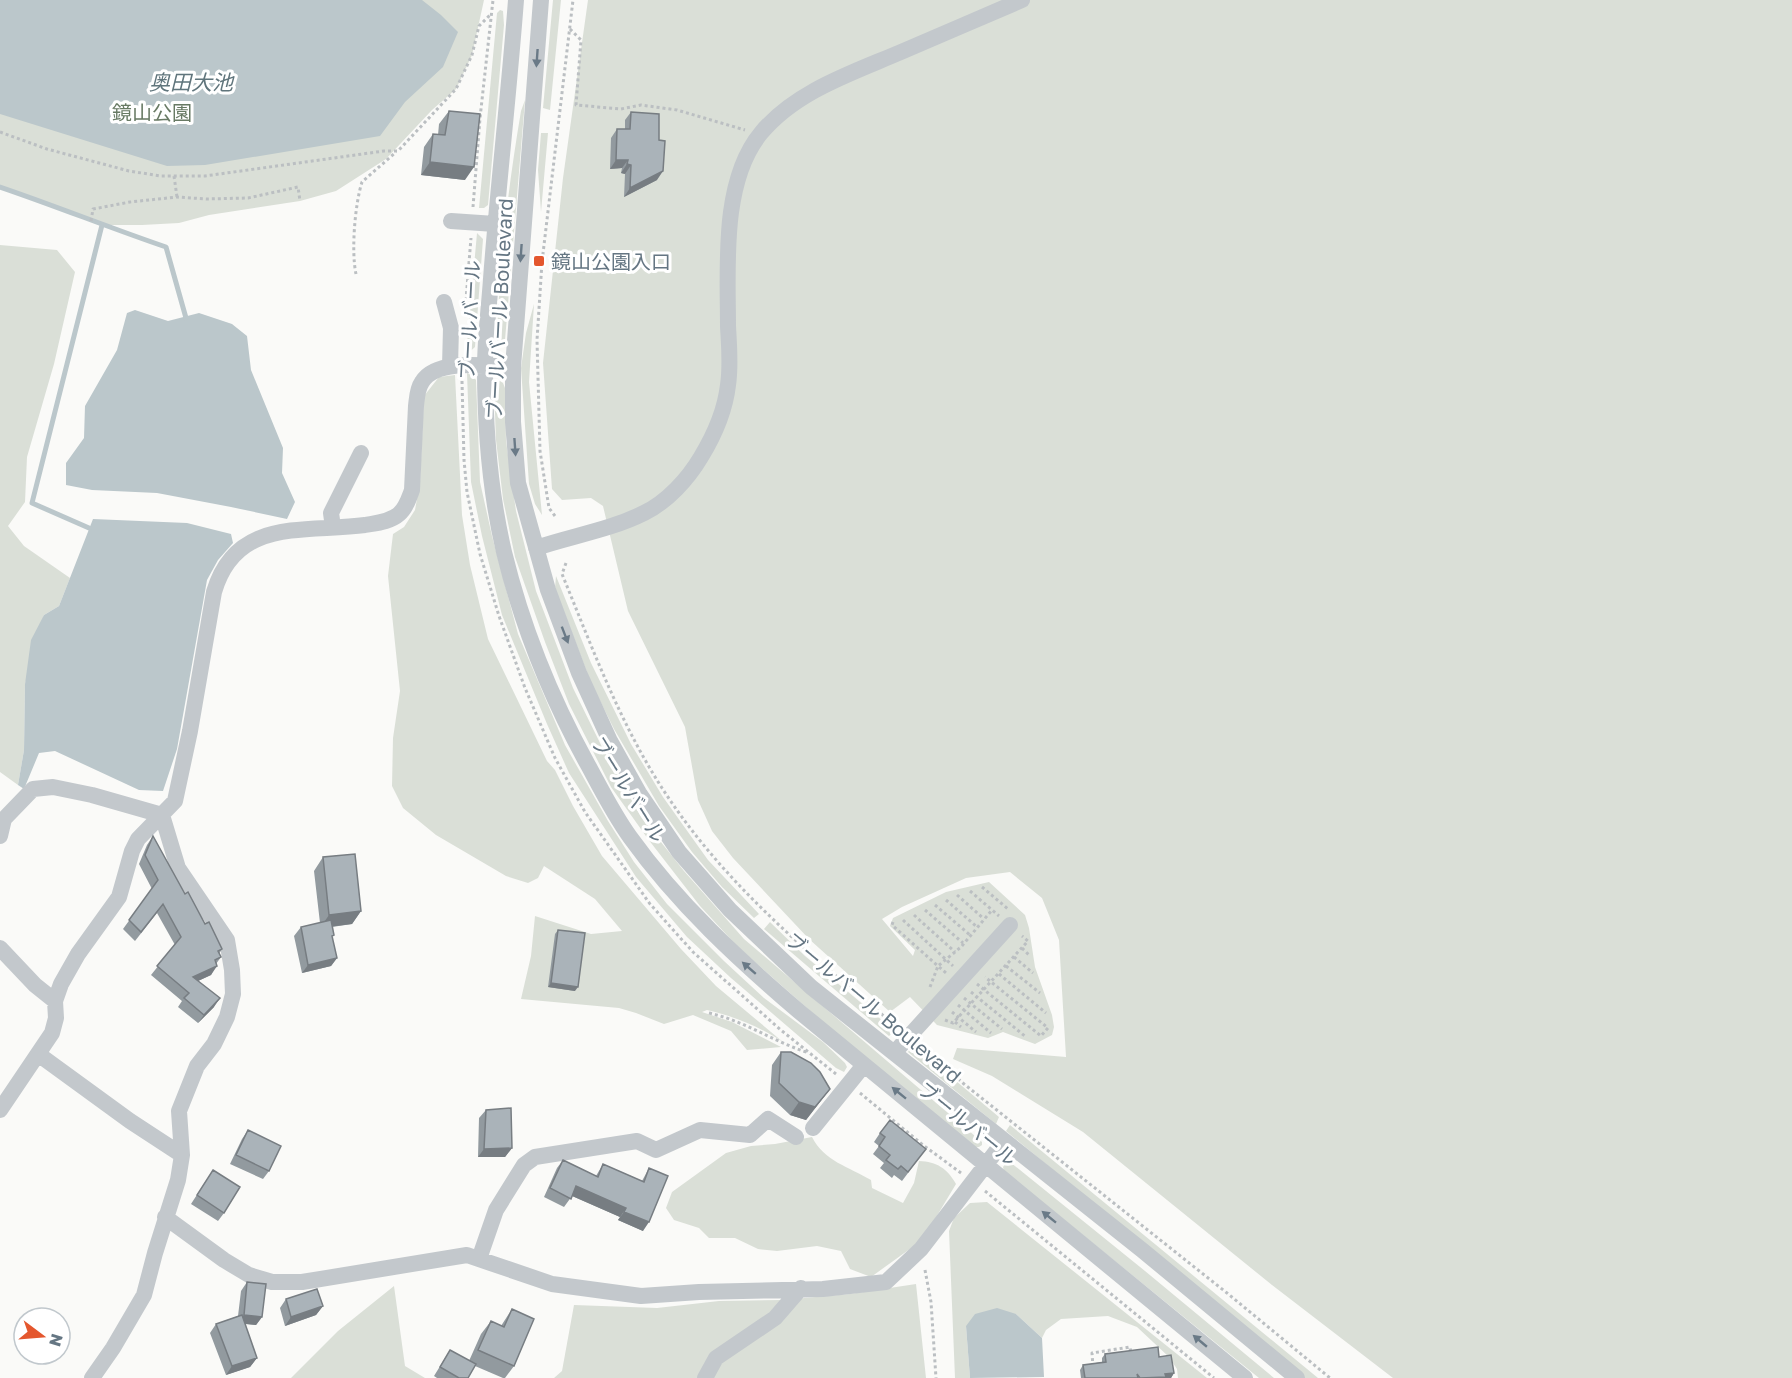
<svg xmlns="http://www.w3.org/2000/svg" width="1792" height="1378" font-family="'Golos Text','Noto Sans JP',sans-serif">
<rect width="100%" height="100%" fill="#fafaf8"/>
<path fill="#dadfd7" d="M0,0H484L472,55L456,89L432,110L386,159L336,191L300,201L209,215L179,223L142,225H102L51,204L0,187Z
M553,0H561L550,110L543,108Z
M588,0H1792V1378H1393L1272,1285L1083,1132L992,1076L953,1059L957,1048L1066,1057L1059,940L1042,898L1010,872L966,878L902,907L882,919L913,956L915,950L890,926L893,918L946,892L989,882L1025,915L1029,928L1035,967L1052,1015L1054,1027L1052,1035L1035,1044L1003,1032L988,1038L937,1025L910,997L890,1012L809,939L733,858L712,831L698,800L685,727L628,611L603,506L591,498L562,500L552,489L543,363L563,178Z
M500,10L503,11L504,25L488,205L484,208H479L497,13Z
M525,100L505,340L504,343L500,345L497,343C499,265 508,188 521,111Z
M541,133H548L541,212L538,170Z
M477,233L483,239L475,347L466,355Z
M0,245L57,250L75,272L54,364L27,457L25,502L8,526L24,546L70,578L59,606L44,615L25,684L24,750L18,785L0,772Z
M534,304L529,382L542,515L535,504L529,484L521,368L526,333Z
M467,373L472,375L476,380L480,482L492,536L518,634L565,745L608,821L634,862L667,904L724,961L764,998L823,1042L845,1063L847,1067L844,1072L836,1068L731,978L687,937L636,877L569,773L547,724L502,615L482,536L471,482Z
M455,375L462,515L470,565L488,639L547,761L555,770L573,806L602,856L681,949L716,986L783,1042C758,1026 736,1017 707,1010L702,1012L732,1022L781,1047L747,1050L731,1031L693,1015L664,1024L636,1013L619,1008L521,999L531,956L535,916L591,934L622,931L595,899L544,866L538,878L528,883L506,876L436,835L403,808L392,786L393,738L400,691L388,576L393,534L404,527L415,510L420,482L424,396L439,377Z
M500,381L503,383L505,388L506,441L516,511L536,591L573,688L601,745L641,817L684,871L744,939L982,1142V1145L979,1147H975L841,1038L738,947L700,906L648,839L611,787L569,704L545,642L515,557L503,499L496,440L494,388L496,382Z
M556,576L591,663L631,744L663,797L708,860L759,914L754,918L722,887L692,852L659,806L614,729L591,683L555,588Z
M770,922L805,956L895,1031L889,1036L764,929Z
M913,1045L999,1117L996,1124L908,1052Z
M1010,1125L1318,1378H1304L1006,1131Z
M812,1137C824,1161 849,1167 871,1180L872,1188L903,1203L914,1183L919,1161C937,1162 947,1168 956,1184L926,1234L914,1246L871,1277L850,1269L841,1251L817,1246L777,1251L758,1249L735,1238H709L699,1228L674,1220L666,1208L672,1192L726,1153L751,1146L775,1144Z
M1010,1162L1145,1271L1274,1378H1259L1004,1171L1003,1167L1006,1163Z
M987,1202L1207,1378H1178L1177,1369L1169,1357L1137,1327L1108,1316L1061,1319L1046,1330L1042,1338L1016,1314L966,1326L970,1378H955L949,1231L954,1218L970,1203Z
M916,1284L926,1378H554L562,1371L574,1305L657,1308L719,1301L782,1300L850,1294Z
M394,1286L405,1366L425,1378H291L338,1331Z"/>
<path fill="#bbc7cb" d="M0,0H422L441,15L458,32L443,67L405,102L380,136L205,165L167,166L0,114Z
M135,310L168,321L199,313L232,324L247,336L251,370L283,448L282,473L295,502L287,519L231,507L157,493L92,490L66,485V463L84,438L85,406L117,350L127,313Z
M93,519L187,523L231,534L233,543L218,560L207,580L177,749L163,791L139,790L55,751L39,753L24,789L18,785L24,750L25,684L31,640L44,615L59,606Z
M997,1308L1016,1314L1042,1338L1044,1377L970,1378L966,1326L975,1314Z"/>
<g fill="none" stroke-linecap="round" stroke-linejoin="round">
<path stroke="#bbc7cb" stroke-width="5" d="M0,187C56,206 110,228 166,247L186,318
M89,528L32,503L102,225"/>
<path stroke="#bbbfc2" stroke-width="3" stroke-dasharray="3 3" stroke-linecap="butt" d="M570,29L581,40L576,105L621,109L641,105L677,110L745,130
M0,132L47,149L129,171L161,176H205L384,151H398L456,89L472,55L479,26L490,15
M174,176L177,197
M473,207L480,118L493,0
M91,221L93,209L130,202L177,197L206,199L248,198L298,187L300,201
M356,274C351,251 355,204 362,182L396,152
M465,312L471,238
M462,381L464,460L467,492L480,554L499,616L525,688L555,758L585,812L650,904L693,952L782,1031L836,1074
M555,516L549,508L540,451L537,340L542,262L573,0
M566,563L562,574C592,647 619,721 662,788C723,883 810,955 896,1026
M982,887L1008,909
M970,891L992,910
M957,895L984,919
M946,900L977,927
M935,905L970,935
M925,910L963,943
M914,915L955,952
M903,920L953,966
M893,922L892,925L938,966L961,947L992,910L999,916
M1022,948L1030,956
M1014,957L1033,973
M1006,966L1040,993
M999,974L1046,1013
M977,984L1041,1036L1048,1028L985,977
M930,987L938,966L946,973
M971,992L1026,1037
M964,998L1002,1029
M958,1005L991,1033
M952,1012L976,1032
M709,1013C745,1021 774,1042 809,1053
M945,1020L953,1023L1028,941L1022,936
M955,1022L961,1027
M922,1047L964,1084L1227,1293L1330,1378
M860,1093L923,1145L961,1173
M985,1191L1214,1378
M925,1270L931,1302L936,1378
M1093,1367L1092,1353L1130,1347L1131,1354"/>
<path stroke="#c3c8cc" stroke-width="16" d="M516,0C509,93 498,186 491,279C489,308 485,339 485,368C485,429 490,492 504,552C522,626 551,698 588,765C601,789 614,815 630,837C678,904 739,960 801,1013L1245,1378
M541,0L513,367V422L518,483L548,590L579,673L610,741L639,793L679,852L730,910L811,987L1142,1250L1297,1378
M451,221L495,224
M444,302L451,328L450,366
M333,527L331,513L361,453
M536,548C571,536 610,530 644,513C667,502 688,479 701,457C715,434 725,411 728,385C731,365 729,346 728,326C728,267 721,181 761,133C796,91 852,73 901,52C941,35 982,17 1022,0
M0,836L4,819L33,789L53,787L92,795L162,815L178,868L227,940L232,970L233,994L227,1017L214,1044L197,1066L179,1111L182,1155L178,1180L155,1253L144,1295L113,1348L92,1378
M0,948L35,985L55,1001L56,1018L52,1033L0,1110
M55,1001L61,984L78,954L119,897L132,851L138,839L175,801L190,731L214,592C236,517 304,533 365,525C376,523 390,522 399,514C406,508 409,498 412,490L416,406C417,398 417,389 422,382C436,358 488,366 513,367
M894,1053L1010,925
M38,1054L130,1121L182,1155
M813,1128L864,1065
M165,1217L224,1260L249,1275L272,1282H302L467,1255L552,1284L641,1296L699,1292L823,1289L886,1282L921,1249L1004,1141
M479,1259L496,1210L524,1165L535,1157L637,1141L656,1150L700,1130L750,1135L768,1119L796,1137
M705,1378L716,1358L775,1318L801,1288"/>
</g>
<path fill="#929a9f" d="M449,111L465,180L421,175L424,147L433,134L438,135L439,124Z
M631,112L657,180L624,197L625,174L621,173L622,168L610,169L611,138L617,129H625V120Z
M153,836L185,894L222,949L219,954L221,957L216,964L211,975L198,981L214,1007L198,1023L178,1007L182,1001L151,975L175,945L157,913L135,941L123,929L152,889L139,864L147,845Z
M323,857L361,911L352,924L332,927V938L337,958L331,966L302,973L294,936L301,927L320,923L314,871Z
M558,930L575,991L548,987L555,934Z
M781,1052L830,1089L806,1120L790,1115L770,1096L772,1065Z
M486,1110L512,1148L505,1157H478L479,1118Z
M248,1130L269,1171L263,1179L230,1164L242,1139Z
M880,1133L926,1149L902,1181L894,1175L892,1178L880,1168L884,1163L873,1154L879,1146L874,1142Z
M563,1160L596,1176L603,1164L642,1181L649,1168L643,1231L618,1220L620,1217L572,1196L564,1207L544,1197L557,1168Z
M213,1170L224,1213L218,1221L191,1204Z
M247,1282L262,1317L256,1325L245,1324L257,1358L250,1367L226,1375L210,1333L216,1324L238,1316L241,1291Z
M286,1299L323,1306L316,1315L285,1326L280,1308Z
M512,1309L514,1366L505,1378H503L475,1366L468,1378H437L434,1376L450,1350L469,1361L481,1334L491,1321L501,1326Z
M1105,1354L1159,1357L1174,1373L1171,1378H1081L1080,1370L1083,1365L1102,1362V1358Z"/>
<path fill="#777d82" d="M616,160H628L622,168L610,169Z
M430,162L474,167L465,180L421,175Z
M627,164L631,165L625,174L621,173Z
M663,171L657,180L624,197L630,188Z
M361,911L352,924L320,928L329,915Z
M337,958L331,966L302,973L308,965Z
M217,966L211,975L187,986L193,977Z
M551,983L578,987L575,991L548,987Z
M220,998L214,1007L198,1023L204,1015Z
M830,1089L806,1120L790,1115L799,1102Z
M512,1148L505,1157H478L484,1149Z
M576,1186L626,1208L620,1217L570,1195Z
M624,1212L649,1222L643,1231L618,1220Z
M323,1306L316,1315L285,1326L291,1317Z
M244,1315L262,1317L256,1325L238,1323Z
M257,1358L250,1367L226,1375L232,1366Z
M1174,1373L1171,1378H1160L1165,1374Z"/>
<path fill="#aab3b9" stroke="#777d82" stroke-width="1.5" d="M449,111L480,114L474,167L430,162L433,134L445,135Z
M631,112L659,114V140L665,141L663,171L630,188L631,165L627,164L628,160H616L617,129H630Z
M153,836L185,894L188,892L205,924L209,922L222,949L218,951L221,957L215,960L217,966L193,977L220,998L204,1015L184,998L189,993L157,966L181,937L163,904L141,932L129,920L158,880L145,855Z
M355,854L361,911L329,915L323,857Z
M331,920L334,935L332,936L337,958L308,965L301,927Z
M558,930L585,933L578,987L551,983Z
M781,1052H791L811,1063L820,1072L830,1089L815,1107L799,1102L779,1083Z
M511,1108L512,1148L484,1149L486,1110Z
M890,1120L926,1149L908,1172L901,1166L898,1169L886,1160L890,1155L879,1146L885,1137L880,1133Z
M248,1130L281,1146L269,1171L236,1155Z
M563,1160L598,1177L603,1164L644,1182L649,1168L668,1176L649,1222L624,1212L626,1208L576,1186L571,1199L550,1188Z
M213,1170L240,1187L224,1213L197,1195Z
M247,1282L266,1284L262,1317L244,1315Z
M317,1289L323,1306L291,1317L286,1299Z
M512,1309L534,1319L514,1366L478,1350L491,1321L504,1327Z
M242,1315L257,1358L232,1366L216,1324Z
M1158,1347L1159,1357L1171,1355L1174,1373L1165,1374L1166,1377L1140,1378L1137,1374L1138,1378H1085L1083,1365L1106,1362L1105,1354Z
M450,1350L476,1364L468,1378H459L440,1367Z"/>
<defs><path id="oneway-solid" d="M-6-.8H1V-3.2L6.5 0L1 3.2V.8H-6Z" transform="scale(1.5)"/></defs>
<g fill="#6a7a87">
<use href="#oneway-solid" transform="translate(537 58) rotate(94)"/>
<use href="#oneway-solid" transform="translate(521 253) rotate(94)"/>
<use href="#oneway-solid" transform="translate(515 447) rotate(86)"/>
<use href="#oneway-solid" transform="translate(565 635) rotate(69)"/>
<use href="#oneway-solid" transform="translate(749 968) rotate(-139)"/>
<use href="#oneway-solid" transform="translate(899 1093) rotate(-141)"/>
<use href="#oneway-solid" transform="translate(1049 1217) rotate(-141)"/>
<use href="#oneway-solid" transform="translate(1200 1341) rotate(-140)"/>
</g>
<rect fill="#e4572e" stroke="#fff" stroke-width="2" x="533" y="255" width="12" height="12" rx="3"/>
<g text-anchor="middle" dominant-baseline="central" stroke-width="6" stroke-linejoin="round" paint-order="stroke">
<g font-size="20" fill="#687a64" stroke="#fff">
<text x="152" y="112">鏡山公園</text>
</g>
<g font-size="20" fill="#657683" stroke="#fff" text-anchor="start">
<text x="551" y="261">鏡山公園入口</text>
</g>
<g font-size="20" fill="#657683" stroke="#fff">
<text transform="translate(499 309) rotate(-87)">ブールバール Boulevard</text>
<text transform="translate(469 320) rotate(-87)">ブールバール</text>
<text transform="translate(629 789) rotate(58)">ブールバール</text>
<text transform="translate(874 1007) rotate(40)">ブールバール Boulevard</text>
<text transform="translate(968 1123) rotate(39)">ブールバール</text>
</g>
<g font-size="21" font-style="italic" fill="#60757c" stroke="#fff">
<text x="191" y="82">奥田大池</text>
</g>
</g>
<g transform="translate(42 1336) rotate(106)"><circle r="28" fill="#ffffff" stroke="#c1c8cd" stroke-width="1.5"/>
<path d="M0-4.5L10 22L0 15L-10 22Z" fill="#e4572e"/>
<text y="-9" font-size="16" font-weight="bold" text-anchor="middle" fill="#657683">N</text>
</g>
</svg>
